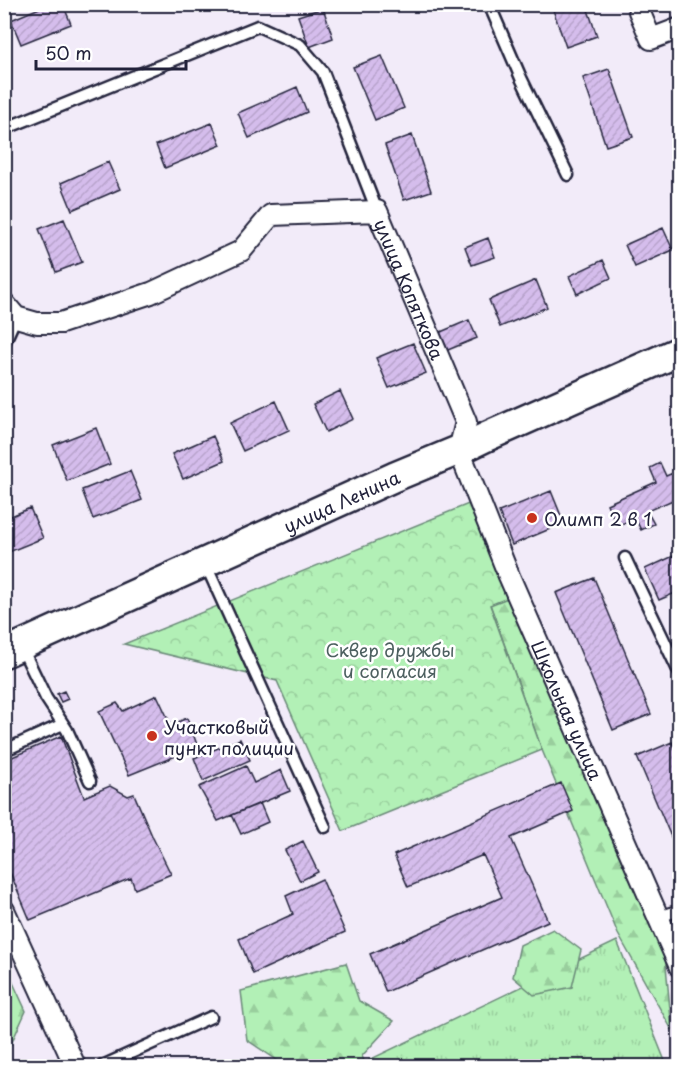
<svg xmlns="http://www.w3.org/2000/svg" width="684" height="1071" font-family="'Playpen Sans',sans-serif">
<defs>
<pattern id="grass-tufts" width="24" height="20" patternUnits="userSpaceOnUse" patternTransform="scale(1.5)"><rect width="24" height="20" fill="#b2f0b6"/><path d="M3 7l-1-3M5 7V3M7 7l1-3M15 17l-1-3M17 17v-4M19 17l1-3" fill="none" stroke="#99ce9d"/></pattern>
<pattern id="forest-firs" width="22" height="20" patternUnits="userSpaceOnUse" patternTransform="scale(1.5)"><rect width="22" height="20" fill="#b2f0b6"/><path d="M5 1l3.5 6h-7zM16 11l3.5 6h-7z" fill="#99ce9d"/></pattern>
<pattern id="park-crowns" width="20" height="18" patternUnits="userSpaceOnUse" patternTransform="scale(1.5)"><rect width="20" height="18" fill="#b2f0b6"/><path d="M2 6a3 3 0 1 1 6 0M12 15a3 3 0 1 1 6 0" fill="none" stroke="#99ce9d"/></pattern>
<pattern id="building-hatch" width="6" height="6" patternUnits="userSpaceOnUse" patternTransform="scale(1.5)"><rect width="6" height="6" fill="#d5bdec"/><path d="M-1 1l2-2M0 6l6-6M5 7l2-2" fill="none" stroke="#b7a2cb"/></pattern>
</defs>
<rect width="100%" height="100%" fill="#f2ebf9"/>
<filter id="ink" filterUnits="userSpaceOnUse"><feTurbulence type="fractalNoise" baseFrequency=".0167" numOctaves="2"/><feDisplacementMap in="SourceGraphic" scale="12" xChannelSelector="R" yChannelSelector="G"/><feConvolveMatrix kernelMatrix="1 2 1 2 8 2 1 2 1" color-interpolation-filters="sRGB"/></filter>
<g filter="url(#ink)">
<path fill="url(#grass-tufts)" stroke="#6a8978" stroke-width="1.5" d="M617,941L667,1066H372L369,1060Z"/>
<path fill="url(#forest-firs)" stroke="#6a8978" stroke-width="1.5" d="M510,597L664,945L672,1030L618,934L542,750L490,604Z
M553,929L581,950L572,987L534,995L513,977L520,945Z
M4,963L26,1011L5,1057H4Z
M346,963L359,1001L394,1021L362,1056L366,1066H286L247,1040L241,991Z"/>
<path fill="url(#park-crowns)" stroke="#6a8978" stroke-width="1.5" d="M471,503L510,597L490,605L542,750L343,831L277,681L124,644Z"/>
<path fill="url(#building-hatch)" stroke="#22223b" stroke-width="1.5" d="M49,4H63L71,24L21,44L11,20Z
M551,4H586L597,36L566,47Z
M323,8L333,38L309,47L298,16Z
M382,56L404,108L375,120L353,67Z
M609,69L633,137L606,146L583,78Z
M297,87L307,112L249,138L238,113Z
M212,123L221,145L165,168L156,145Z
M412,135L431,191L404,200L385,145Z
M108,162L120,189L72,210L61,183Z
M64,219L82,262L56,272L39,229Z
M663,228L673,250L635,267L625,245Z
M488,238L495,257L472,265L465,247Z
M603,260L611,278L577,294L569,276Z
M536,280L547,307L500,327L489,300Z
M469,320L477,338L443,352L436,334Z
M413,343L426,373L389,388L376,358Z
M340,391L353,419L326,432L313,404Z
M276,401L289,430L243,451L230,423Z
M96,428L110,464L67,481L53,445Z
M213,436L224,461L183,479L172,454Z
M660,463L666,476L673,473L680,488V497L647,511L654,524L641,530L635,518L617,526L607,504L656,482L650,468Z
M130,471L142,500L93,519L82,490Z
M551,491L564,523L512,545L499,512Z
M30,508L43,538L4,554V519Z
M680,553V591L659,600L645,569Z
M594,578L651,714L613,730L556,593Z
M64,691L68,699L61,702L57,694Z
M157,695L171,725L187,718L198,747L129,775L99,711L117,703L123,711Z
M61,736L84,797L110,786L128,796L134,794L153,838L171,874L135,889L131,878L30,920L4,858V746L10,758Z
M240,739L250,760L203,781L194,758Z
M672,742L680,760V858L637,757Z
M246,766L254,783L281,770L290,791L218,821L199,787Z
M561,783L573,811L511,838L548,921L386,992L370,954L502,897L483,855L408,887L394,855Z
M260,803L268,822L241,834L232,815Z
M303,841L318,872L300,881L285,850Z
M322,879L345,932L253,974L239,939L293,914L286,896Z"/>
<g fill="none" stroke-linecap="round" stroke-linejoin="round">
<defs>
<path id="service" d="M489,4L521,78L568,175
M4,129L258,26L300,45L323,72L377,211
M4,343L16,317
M625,558L680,674
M205,563L325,827
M21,646L46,698L67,730L90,781
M12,747L63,724
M659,917L680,910
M102,1066L211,1017"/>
<g id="minor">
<path d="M638,4L639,11L651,39L680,28"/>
<path id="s1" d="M4,303L16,317L37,323H61L151,293L241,251L271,215L377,211L466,422L459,450L509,576L680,967"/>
<path d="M4,910L75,1066"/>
</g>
<g id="secondary">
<path id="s2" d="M4,653L394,477L459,450L486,437L680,351"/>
</g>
</defs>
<use href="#service" stroke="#22223b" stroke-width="15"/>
<use href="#minor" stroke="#22223b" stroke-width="24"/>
<use href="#secondary" stroke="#22223b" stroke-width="33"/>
<use href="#service" stroke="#fff" stroke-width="10"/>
<use href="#minor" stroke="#fff" stroke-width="20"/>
<use href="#secondary" stroke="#fff" stroke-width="28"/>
</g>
</g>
<g fill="#c8321e" stroke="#fff" stroke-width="2">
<circle cx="532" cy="518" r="6"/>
<circle cx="152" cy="736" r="6"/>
</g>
<g text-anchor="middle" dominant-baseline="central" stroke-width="5" stroke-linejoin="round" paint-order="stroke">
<g font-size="18" fill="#22223b" stroke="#fff">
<text stroke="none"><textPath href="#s1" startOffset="496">улица Копяткова</textPath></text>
<text stroke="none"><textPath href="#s2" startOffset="370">улица Ленина</textPath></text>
<text stroke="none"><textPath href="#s1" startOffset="951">Школьная улица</textPath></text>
</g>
<g font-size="18" fill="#22223b" stroke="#fff" text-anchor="start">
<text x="544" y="518">Олимп 2 в 1</text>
<text x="164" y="726">Участковый<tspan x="164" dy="21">пункт полиции</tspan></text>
</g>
<g font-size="18" fill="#4d6060" stroke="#fff">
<text x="390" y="649">Сквер дружбы<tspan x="390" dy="21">и согласия</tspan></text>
</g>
</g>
<rect width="684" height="1071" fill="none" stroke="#fff" stroke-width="24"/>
<rect x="12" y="12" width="660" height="1047" fill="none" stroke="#22223b" stroke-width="2" filter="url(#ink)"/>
<path d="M36 60v9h150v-9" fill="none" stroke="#22223b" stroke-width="3"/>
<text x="45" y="60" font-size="18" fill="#22223b" stroke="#ffffff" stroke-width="4.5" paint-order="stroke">50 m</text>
</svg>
